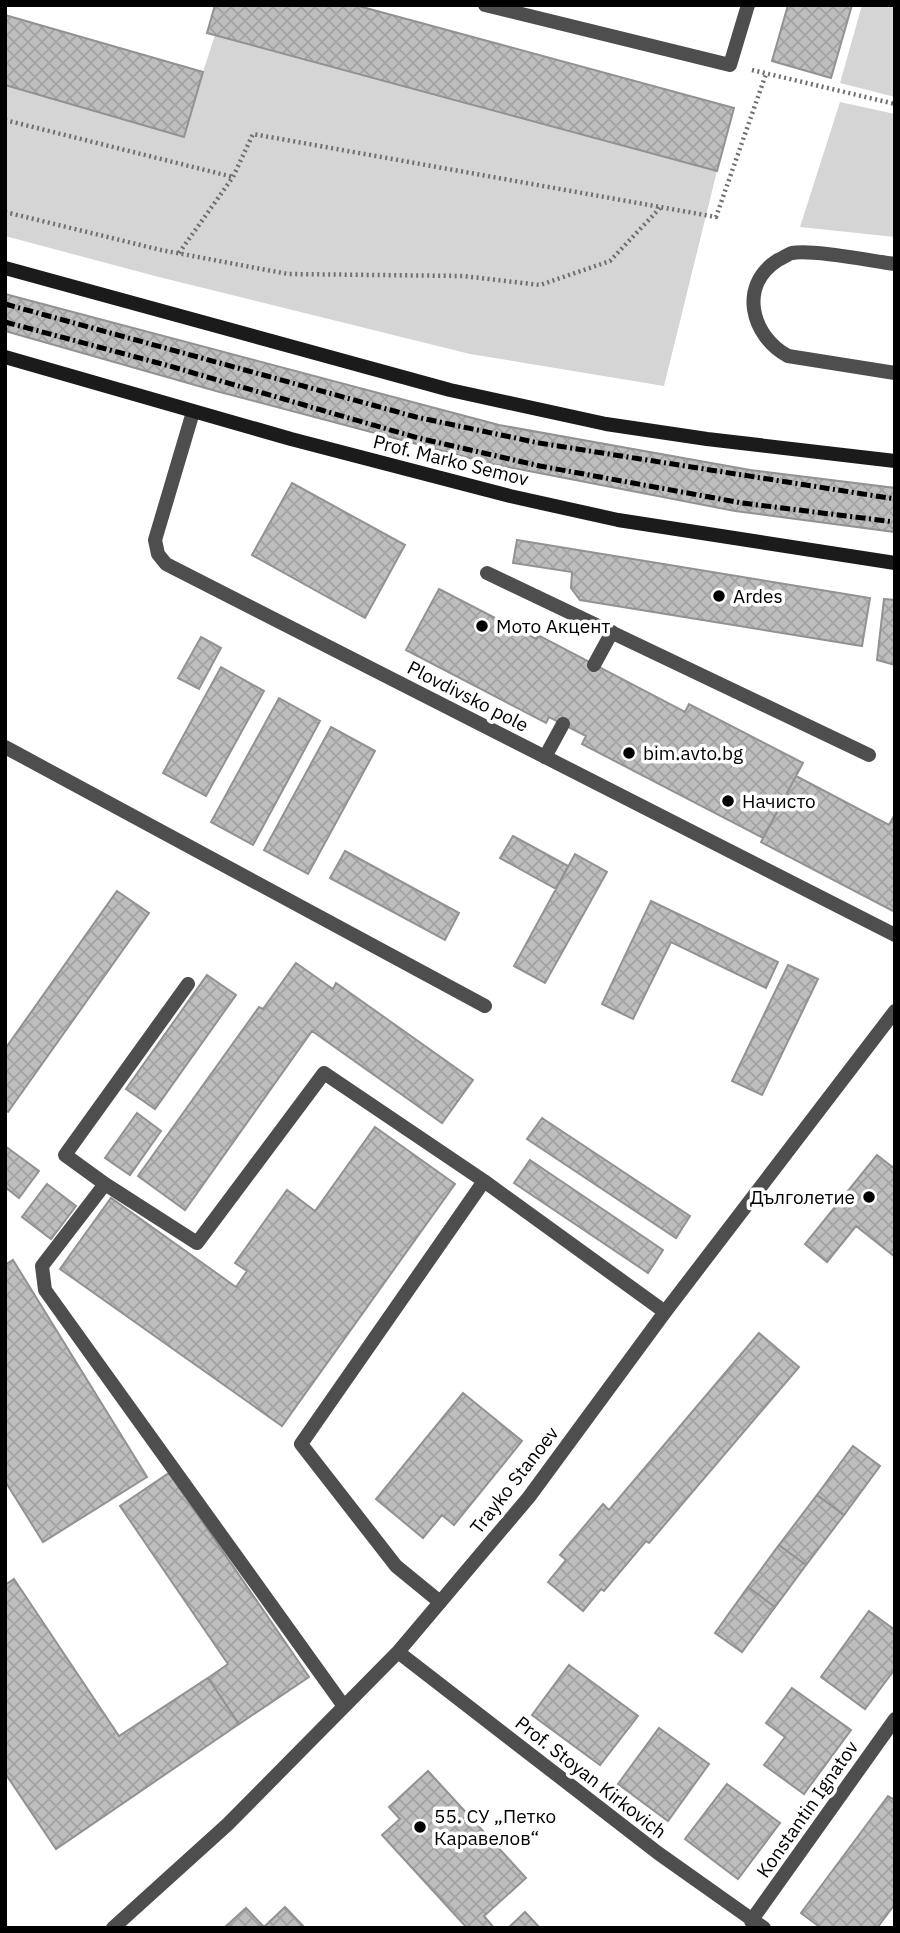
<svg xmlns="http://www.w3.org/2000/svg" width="900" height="1933" font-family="'IBM Plex Sans',sans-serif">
<defs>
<pattern id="building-cross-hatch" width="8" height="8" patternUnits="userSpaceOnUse" patternTransform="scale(1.75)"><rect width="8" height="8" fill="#bebebe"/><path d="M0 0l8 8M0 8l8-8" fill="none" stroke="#a2a2a2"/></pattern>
</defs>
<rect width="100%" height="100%" fill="#fff"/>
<path fill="#d5d5d5" d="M862,5H895V97L840,83Z
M215,35L717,171L664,386L470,354L155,276L5,236V85L203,72Z
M840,102L895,114V237L800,227Z"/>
<path fill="url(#building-cross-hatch)" stroke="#929292" stroke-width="2" d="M215,5H355L734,108L717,171L207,33Z
M788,5H852L831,78L772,61Z
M5,15L203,72L184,137L5,85Z
M5,294L499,425L750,470L895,488V532L735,511L492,464L216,391L5,331Z
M292,483L405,545L365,618L252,555Z
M517,540L870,598L862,646L580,600L571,588L572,572L513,563Z
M439,589L536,639L538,635L685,712L689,704L803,763L763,838L582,744L586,736L549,717L546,723L406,650Z
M884,599L895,600V665L877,660Z
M201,637L221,648L199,689L178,678Z
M221,667L264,691L206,796L163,773Z
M279,698L320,721L253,845L211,822Z
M331,727L375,751L308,874L264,850Z
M796,776L889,825L895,814V912L761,842Z
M513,836L568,866L556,889L500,858Z
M345,851L459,913L445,940L330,878Z
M575,854L607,872L545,983L514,966Z
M117,891L149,913L8,1112L5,1110V1049Z
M651,901L778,962L766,988L671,942L633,1019L602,1004Z
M296,963L333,989L336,983L473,1080L442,1123L312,1031L185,1210L138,1176L259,1007L263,1009Z
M788,965L818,979L762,1095L732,1081Z
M207,975L236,995L155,1109L126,1089Z
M137,1113L161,1131L130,1175L105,1158Z
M542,1118L690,1216L676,1238L527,1139Z
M375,1127L455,1184L282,1426L60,1269L111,1198L236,1287L247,1271L235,1263L287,1190L315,1211Z
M5,1146L39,1171L19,1198L5,1187Z
M877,1155L895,1169V1257L856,1226L827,1262L805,1244Z
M530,1160L663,1250L648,1273L514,1183Z
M47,1184L76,1206L51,1239L22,1217Z
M13,1260L147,1477L43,1542L5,1481V1265Z
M759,1333L799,1367L649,1543L646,1541L604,1591L601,1589L583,1611L548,1582L566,1560L560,1555L603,1504L609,1510Z
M463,1393L522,1441L454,1525L442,1515L423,1538L376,1499Z
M853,1446L880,1466L844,1515L817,1495Z
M169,1473L309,1677L239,1724L208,1678L228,1664L120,1506Z
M817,1495L844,1515L806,1565L779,1545Z
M779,1545L806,1565L775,1607L748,1587Z
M14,1579L119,1736L208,1678L239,1724L56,1849L5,1773V1585Z
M748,1587L775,1607L742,1652L715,1633Z
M869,1611L895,1630V1669L865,1709L821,1677Z
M569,1665L638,1716L600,1765L532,1715Z
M792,1688L851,1730L804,1794L764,1765L785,1737L766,1723Z
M659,1728L709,1764L668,1821L618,1784Z
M428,1771L526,1878L484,1916L494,1928H467L382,1835L400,1819L389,1807Z
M727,1784L780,1823L738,1879L685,1839Z
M888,1796L895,1800V1904L877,1928H821L801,1913Z
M285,1907L305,1928H224L246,1908L264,1927Z
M525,1912L540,1928H508Z"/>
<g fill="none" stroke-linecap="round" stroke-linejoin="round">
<path stroke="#707070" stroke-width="4.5" stroke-dasharray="2 3.5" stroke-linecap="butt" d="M752,70L895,104
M5,120L233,177
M5,212L161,250L288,274L463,276L540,285L610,261L660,208
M179,253L233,177L253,134L716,217L766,74"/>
<path stroke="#4e4e4e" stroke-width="14" d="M895,264C871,261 813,249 792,253C788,254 783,258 778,260C738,285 751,336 788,356L895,373
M487,573L869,755
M594,665L612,632
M5,747L485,1006
M545,757L563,724
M188,984L65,1155L105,1184L197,1243L324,1073L484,1181L665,1312
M105,1184L42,1266L45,1290L343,1705
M440,1602L396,1566L301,1444L484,1181"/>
<path stroke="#4e4e4e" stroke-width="14" d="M485,5L730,65L748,5
M193,412L155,540L158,554L166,564L895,935
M398,1652L658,1853L764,1928
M751,1921L895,1719
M113,1928L228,1824L398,1652L529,1497L665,1312L895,1011"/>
<path stroke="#1b1b1b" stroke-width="14" d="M5,268L450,390L606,424L707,439L895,461
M5,357L291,439L510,496L618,520L895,563"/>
<path stroke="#000" stroke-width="5" stroke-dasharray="10 3.5 2 3.5" stroke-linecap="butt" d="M5,304L416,417L539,443L895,499
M5,322L166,365L418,438L540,466L742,503L895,522"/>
</g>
<g fill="#000" stroke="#fff" stroke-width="2.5">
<circle cx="719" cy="596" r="7"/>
<circle cx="482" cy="626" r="7"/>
<circle cx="629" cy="753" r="7"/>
<circle cx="728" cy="801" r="7"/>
<circle cx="869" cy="1197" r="7"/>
<circle cx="420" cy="1827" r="7"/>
</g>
<g text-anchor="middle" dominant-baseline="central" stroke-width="7" stroke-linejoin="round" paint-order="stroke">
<g font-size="19" fill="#000" stroke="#fff">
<text transform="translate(451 460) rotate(14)">Prof. Marko Semov</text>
<text transform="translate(468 696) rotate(27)">Plovdivsko pole</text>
<text transform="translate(514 1480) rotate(-52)">Trayko Stanoev</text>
<text transform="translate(591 1777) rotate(38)">Prof. Stoyan Kirkovich</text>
<text transform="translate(807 1809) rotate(-55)">Konstantin Ignatov</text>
</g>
<g font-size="19" fill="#000" stroke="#fff" text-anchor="start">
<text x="733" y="596">Ardes</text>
<text x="496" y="626">Мото Акцент</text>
<text x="643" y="753">bim.avto.bg</text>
<text x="742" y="801">Начисто</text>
<text x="855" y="1197" text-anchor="end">Дълголетие</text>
<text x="434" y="1816">55. СУ „Петко<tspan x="434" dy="22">Каравелов“</tspan></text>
</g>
</g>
<rect width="900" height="1933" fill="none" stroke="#000000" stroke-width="14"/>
</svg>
